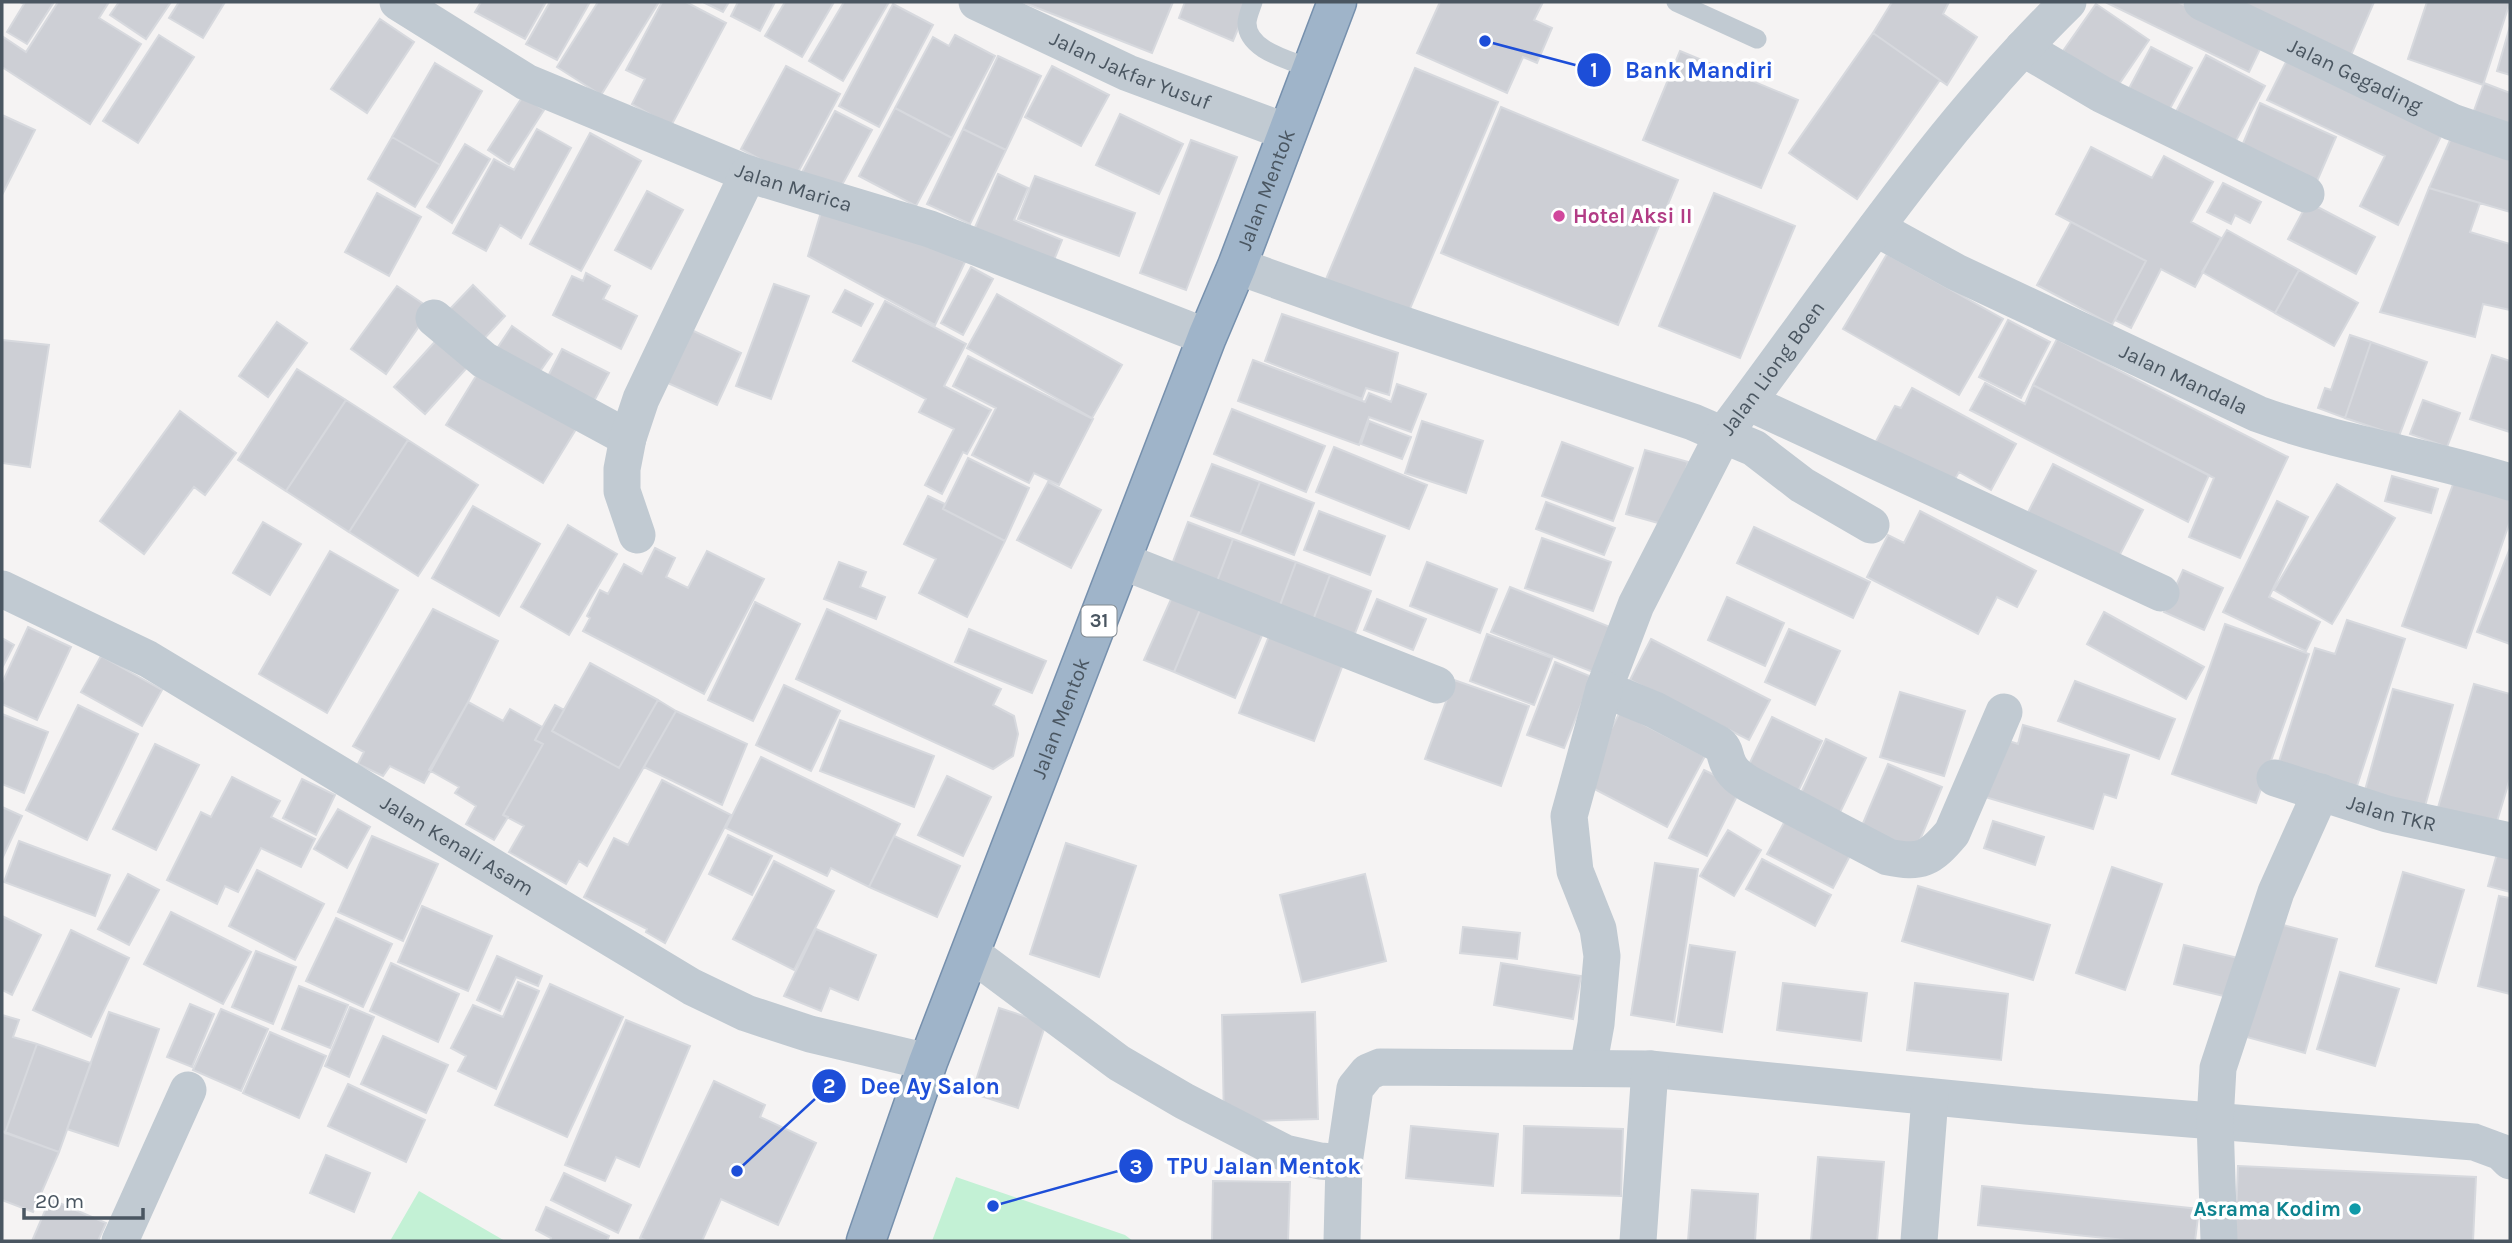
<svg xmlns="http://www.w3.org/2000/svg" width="2512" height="1243" font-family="Karla,sans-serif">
<rect width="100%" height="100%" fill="#f5f3f3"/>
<path fill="#c3f1d5" d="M956,1177L1125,1235L1133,1241H932Z
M419,1191L505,1241H390Z"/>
<path fill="#cdcfd5" stroke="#d7d9de" stroke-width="2" d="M20,2H54L27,44L7,32L24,4Z
M58,2H109L99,18L141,44L90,124L2,67V36L26,52Z
M119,2H171L146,39L110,15Z
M179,2H225L203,38L169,18Z
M481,2H546L525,39L475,12Z
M550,2H590L557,60L526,44Z
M598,2H659L601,95L557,67Z
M662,2H686L726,23L671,126L632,104L645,79L626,70Z
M703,2H729L723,12Z
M738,2H775L760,31L731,16Z
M785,2H834L802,57L765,36Z
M844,2H889L843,81L809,61Z
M1022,2H1173L1152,53Z
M1185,2H1249L1233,41L1179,18Z
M1440,2H1543L1534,20L1552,28L1537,63L1523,57L1507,93L1417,53Z
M1892,2H1949L1943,14L1977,37L1947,85L1873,33Z
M2108,2H2178L2263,43L2249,72L2107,3Z
M2233,2H2374L2349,60Z
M2427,2H2510L2483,85L2408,59Z
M893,4L933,25L879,127L839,106Z
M2096,4L2149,40L2117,87L2063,51Z
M380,19L414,42L367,113L331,89Z
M2510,26V75L2497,71Z
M1873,33L1940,80L1857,199L1789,153Z
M159,35L194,57L138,143L103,121Z
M955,35L995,56L952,138L895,108L933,37L949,46Z
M2151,47L2192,68L2166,116L2126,94Z
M1680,51L1798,100L1761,188L1643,140Z
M2291,52L2446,126L2398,225L2360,206L2385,156L2267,100Z
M2206,55L2265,86L2230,152L2171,121Z
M998,56L1041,76L1006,150L963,129Z
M435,63L482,91L440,165L392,137Z
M786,66L840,94L795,178L741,149Z
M1052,66L1109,95L1081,146L1025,117Z
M1415,68L1498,102L1406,318L1324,284Z
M2484,83L2510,93V136L2470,122Z
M523,96L544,110L509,164L488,150Z
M2260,103L2336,137L2315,186L2239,153Z
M1501,107L1678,180L1618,325L1441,253Z
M895,108L952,138L916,206L859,176Z
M835,111L872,130L836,196L800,176Z
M1120,114L1183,144L1159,194L1096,165Z
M2,115L35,130L2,195Z
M537,129L571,148L521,238L500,225L486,251L453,233L494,159L514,170Z
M963,129L1006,150L970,224L927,204Z
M590,133L641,161L581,271L530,244Z
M392,137L440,165L415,207L368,179Z
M2451,138L2510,155V212L2429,188Z
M1191,140L1237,157L1186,290L1140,273Z
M465,144L490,159L452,223L427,207Z
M2091,147L2152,178L2164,156L2213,182L2191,222L2221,238L2195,287L2161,269L2131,328L2115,320L2146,261L2056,214Z
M998,174L1028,188L1014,220L1062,240L1052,265L973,232Z
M1035,176L1135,213L1119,256L1018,219Z
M2223,183L2261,202L2250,223L2235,215L2231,224L2207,212Z
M2429,188L2480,203L2470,232L2510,244V310L2483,304L2475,337L2380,312Z
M647,191L683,210L651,269L615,250Z
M377,193L421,217L389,276L345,252Z
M1714,193L1795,226L1740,358L1659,326Z
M2308,202L2375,237L2356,274L2288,239Z
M821,212L915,239L965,262L935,325L808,256Z
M2071,222L2146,261L2112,325L2037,285Z
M2227,230L2299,270L2275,313L2202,272Z
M1887,254L2003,319L1959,395L1843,329Z
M971,267L993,279L963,335L941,323Z
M2299,270L2358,303L2334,346L2275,313Z
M586,273L610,286L603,299L637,316L621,349L553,315L572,276L583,281Z
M774,284L809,296L771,399L736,386Z
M473,285L505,316L481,342L449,310Z
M397,286L431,309L386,374L351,349Z
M845,290L873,304L861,326L833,312Z
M997,294L1122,365L1092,418L967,348Z
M885,301L966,344L944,386L991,410L967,454L963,452L942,494L925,485L954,429L919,412L926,399L853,361Z
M1282,314L1398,353L1389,395L1366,388L1362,399L1265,361Z
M2008,320L2050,342L2021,398L1979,377Z
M277,322L307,343L268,397L239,376Z
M512,326L552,354L536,377L496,350Z
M685,327L741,353L717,405L661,380Z
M441,335L472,362L425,414L394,387Z
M2350,335L2371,342L2345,418L2318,408L2325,388L2331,390Z
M2057,339L2288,457L2240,558L2189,537L2214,478L2033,385Z
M2,340L49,345L30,467L2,463Z
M2371,342L2427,362L2399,436L2345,418Z
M562,349L609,373L592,405L545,382Z
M2492,355L2510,361V432L2470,419Z
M968,356L1093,419L1059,485L1034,473L1029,483L972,455L996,408L953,386Z
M1253,360L1365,402L1369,393L1391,402L1397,384L1426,394L1411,432L1369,417L1359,445L1238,401Z
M484,363L581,421L543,483L446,425Z
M297,369L346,400L286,491L238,460Z
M1985,383L2025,404L2033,385L2209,475L2188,522L1970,410Z
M1912,388L2016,444L1991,490L1959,472L1951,486L1874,445L1895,406L1901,408Z
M346,400L408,440L349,532L286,491Z
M2423,400L2460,413L2447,447L2410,434Z
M1232,409L1325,446L1306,492L1214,454Z
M180,411L236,453L205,495L194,487L144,554L100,521Z
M1369,421L1411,437L1402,459L1361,444Z
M1422,421L1483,441L1466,493L1405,473Z
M408,440L478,485L418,576L349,532Z
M1562,442L1633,468L1613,521L1542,496Z
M1334,447L1427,485L1409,529L1316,492Z
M1645,450L1688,462L1669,526L1626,514Z
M968,458L1029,488L1005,541L943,509Z
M1212,464L1260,482L1240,534L1191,516Z
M2053,464L2143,510L2114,566L2024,520Z
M2392,476L2438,489L2431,513L2385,501Z
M2456,476L2510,495V521L2466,648L2402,626Z
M1048,482L1101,510L1071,568L1017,540Z
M1260,482L1314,503L1294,555L1240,534Z
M2337,484L2395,518L2332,624L2274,590Z
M928,496L945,504L943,509L1005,541L967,617L919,593L936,559L904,544Z
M2277,501L2308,517L2269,597L2320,622L2306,651L2223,612Z
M1546,502L1615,528L1604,555L1536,529Z
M473,506L540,544L499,616L432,578Z
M1319,511L1385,536L1370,575L1304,550Z
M1920,511L2036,571L2017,607L1997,597L1978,634L1867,577L1888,535L1904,543Z
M263,522L301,544L270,595L233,573Z
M1188,522L1233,539L1216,584L1171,567Z
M568,525L617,554L569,635L521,607Z
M1754,527L1870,582L1853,618L1737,563Z
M1542,538L1611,562L1593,611L1525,588Z
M1233,539L1296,562L1279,608L1216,584Z
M655,548L675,558L666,577L688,588L707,551L764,579L704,694L583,631L590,618L587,616L600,590L608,594L624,564L642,574Z
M2510,548V644L2477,632Z
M330,551L398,590L327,713L259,674Z
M839,562L866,572L860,587L885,597L876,619L824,599Z
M1296,562L1330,575L1313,620L1279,608Z
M1427,562L1497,589L1480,633L1410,606Z
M2183,570L2223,588L2204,630L2164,612Z
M1330,575L1371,591L1354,636L1313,620Z
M1510,587L1610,627L1593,672L1491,632Z
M1176,588L1204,600L1174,672L1144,660Z
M1727,597L1784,623L1765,666L1708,640Z
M1377,599L1426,619L1413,650L1364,630Z
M1204,600L1266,626L1235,698L1174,672Z
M755,602L800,624L753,721L708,700Z
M433,609L498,641L468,702L424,783L390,766L383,776L358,764L364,752L353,746Z
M827,609L1001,689L993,705L1014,716L1018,734L1013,756L993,769L796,679Z
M2104,612L2204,667L2186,699L2087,644Z
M2347,620L2405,639L2354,795L2276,771L2315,648L2335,654Z
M2225,624L2309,654L2256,803L2172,774Z
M28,627L71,647L37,720L2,704V683Z
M969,629L1046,661L1032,693L955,662Z
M1789,629L1840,651L1815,705L1765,682Z
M1271,631L1345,659L1314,741L1239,713Z
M1487,634L1552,658L1534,705L1470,681Z
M2,638L14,645L2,668Z
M1651,639L1770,700L1749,740L1630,680Z
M101,656L162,690L142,726L81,692Z
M1555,662L1592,677L1564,748L1527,735Z
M590,663L658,700L619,768L552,731Z
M1454,680L1529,706L1501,786L1425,759Z
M2075,681L2175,719L2159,759L2058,721Z
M2474,684L2510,694V778L2495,828L2437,811Z
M784,685L840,711L811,771L756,745Z
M2393,689L2453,705L2422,817L2362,801Z
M1900,692L1965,711L1944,776L1880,757Z
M658,700L676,711L587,866L579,861L566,884L509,852L524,826L503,815L543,744L535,740L555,705L564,710L552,731L619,768Z
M468,702L503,721L510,709L542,727L535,740L543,744L503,815L508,817L494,840L466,824L476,806L455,793L459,787L429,770Z
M78,705L138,734L87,840L26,810Z
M676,711L747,744L722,805L644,767Z
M1620,712L1705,756L1667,827L1583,783Z
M2,714L48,732L24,793L2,784Z
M1772,717L1822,741L1794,800L1743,777Z
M840,720L934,756L914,807L820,771Z
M2023,725L2129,755L2116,798L2104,794L2093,829L1982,796L2000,738L2018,744Z
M1826,739L1866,758L1834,825L1795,806Z
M155,744L199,765L156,850L113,829Z
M761,757L900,824L869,887L831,868L827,876L726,828Z
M1888,764L1942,787L1915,852L1861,828Z
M1704,770L1741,788L1707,856L1669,838Z
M947,776L991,797L963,856L918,835Z
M232,777L280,801L271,817L315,839L301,867L261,848L238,892L225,886L217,904L167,880L201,812L211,817Z
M302,779L335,795L316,835L283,818Z
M662,780L731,815L665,943L646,932L647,929L584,897L614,838L628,845Z
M2,807L22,816L2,859Z
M338,809L370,827L347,868L314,849Z
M1786,819L1852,852L1833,888L1767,854Z
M1993,821L2044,837L2035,865L1984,848Z
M1728,830L1761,850L1734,896L1700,876Z
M728,835L772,856L752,895L709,874Z
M372,836L438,864L403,941L338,912Z
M894,836L960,866L937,917L869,887Z
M19,841L110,875L95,916L4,882Z
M1066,843L1136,866L1099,977L1030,954Z
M2498,850L2510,853V892L2488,886Z
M1762,859L1831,895L1815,926L1746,889Z
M774,861L834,891L794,970L733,939Z
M1655,863L1698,869L1674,1022L1631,1015Z
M2112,867L2162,884L2125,990L2076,973Z
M257,870L324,904L295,960L229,926Z
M2403,872L2464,890L2436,983L2376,966Z
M128,874L159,890L129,945L98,929Z
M1365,874L1386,961L1302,982L1280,895Z
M1918,886L2050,925L2033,980L1902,941Z
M2499,896L2510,898V994L2478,986Z
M422,906L492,936L468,991L398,962Z
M171,912L251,952L223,1004L144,964Z
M2,916L41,935L12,995L2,990Z
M336,918L392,944L363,1007L306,981Z
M2268,921L2337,939L2305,1053L2236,1034Z
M1463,927L1520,933L1517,959L1460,953Z
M816,929L876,955L858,1000L830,988L821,1011L784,996Z
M71,930L129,958L91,1037L33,1010Z
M1690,945L1735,952L1722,1032L1677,1025Z
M2184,945L2238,958L2228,997L2174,984Z
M256,951L296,967L273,1024L232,1007Z
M497,956L542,976L538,986L516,977L500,1011L477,1000Z
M391,963L459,994L438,1042L370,1011Z
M1501,963L1581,976L1573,1019L1494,1005Z
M2340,972L2399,989L2375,1066L2317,1049Z
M518,982L539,991L496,1089L458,1071L466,1056L451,1048L473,1005L503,1017Z
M1783,983L1867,993L1861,1041L1777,1030Z
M1915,983L2008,994L2001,1060L1907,1050Z
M550,984L623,1017L567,1137L495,1105Z
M299,986L348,1005L330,1048L282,1029Z
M190,1004L214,1014L192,1067L167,1057Z
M350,1007L374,1017L349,1077L325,1066Z
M999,1008L1046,1023L1018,1108L972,1093Z
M221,1009L268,1029L241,1091L193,1070Z
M109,1012L159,1029L118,1146L67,1129Z
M1315,1012L1318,1119L1224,1122L1222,1015Z
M2,1015L19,1020L13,1037L37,1044L5,1133L2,1131Z
M626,1020L690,1046L639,1167L616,1157L605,1181L565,1165Z
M270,1032L326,1056L299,1118L243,1093Z
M383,1036L448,1065L426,1113L361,1084Z
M37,1044L91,1063L59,1152L5,1133Z
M714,1081L765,1105L760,1117L816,1143L778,1225L721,1199L702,1241H647L640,1238Z
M348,1084L425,1120L406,1162L328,1126Z
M1411,1126L1498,1134L1493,1186L1406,1178Z
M1524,1126L1623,1129L1621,1196L1522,1193Z
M2,1131L59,1152L33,1212L2,1200Z
M326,1155L370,1173L354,1212L310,1193Z
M1818,1157L1884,1162L1877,1241H1811Z
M2238,1166L2476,1177L2473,1241H2235Z
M564,1173L631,1205L618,1233L551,1200Z
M1213,1181L1290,1182L1288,1241H1212Z
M1982,1186L2199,1209L2195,1241H2135L1978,1225Z
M1692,1190L1758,1194L1755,1241H1688Z
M50,1199L106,1223L98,1241H32Z
M546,1207L609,1236L607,1241H550L551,1238L536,1230Z"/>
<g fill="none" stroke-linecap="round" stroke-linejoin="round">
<defs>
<g id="trunk">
<path id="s8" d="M866,1241L928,1062L1207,337L1237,266L1337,2"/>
</g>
</defs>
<use href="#trunk" stroke="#7690ad" stroke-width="41"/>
<path stroke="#c1cad2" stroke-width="19" d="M1253,2C1251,8 1247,17 1247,23C1247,51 1291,60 1311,69
M1676,2L1757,39"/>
<g stroke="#c1cad2" stroke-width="37">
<path id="s1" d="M398,2L526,82L748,174L930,229L1207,337"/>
<path id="s2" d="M977,2L1128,73L1287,132"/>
<path id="s3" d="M2202,2L2452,122L2510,142"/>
<path d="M2023,48L2101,94L2306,194"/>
<path id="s4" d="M1876,228L1956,272L2258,414C2340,444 2427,456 2510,482"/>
<path id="s5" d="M1237,266L1380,317L1693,422L1723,435C1834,288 1936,131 2068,2"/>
<path d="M434,318L484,360L628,438"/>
<path d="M1748,402L2161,593"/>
<path d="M1871,525L1802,485L1754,448L1723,435L1636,605L1604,689L1655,710L1717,743C1726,749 1724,754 1728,763C1732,773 1741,779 1749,784L1888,857C1921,864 1930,859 1952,833L2004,712"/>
<path d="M637,535L622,491V469L628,438L641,399L748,174"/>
<path d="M1122,561L1437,685"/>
<path id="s6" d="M2,589L148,659L692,987L746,1013L810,1034L928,1062"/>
<path id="s7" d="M2275,778L2387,814L2510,841"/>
<path d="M971,953L1119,1063L1184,1101L1285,1153L1320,1161L1344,1163"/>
<path d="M1588,1068L1596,1024L1602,956L1598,929L1575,871L1569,816L1604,689"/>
<path d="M120,1241L188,1090"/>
<path d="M1342,1241L1344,1163L1355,1088L1368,1072L1380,1067L1650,1069L2026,1106L2474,1142L2501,1152L2510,1161"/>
<path d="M1638,1241L1650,1069"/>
<path d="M1919,1241L1930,1097"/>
<path d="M2219,1241L2215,1121L2218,1068L2276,892L2321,792"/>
</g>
<use href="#trunk" stroke="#9fb4c9" stroke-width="38"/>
</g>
<circle fill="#d1479c" stroke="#fff" stroke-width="2.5" cx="1559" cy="216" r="7"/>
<circle fill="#0f9aa8" stroke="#fff" stroke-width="2.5" cx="2355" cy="1209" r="7"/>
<g text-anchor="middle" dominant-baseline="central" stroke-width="7" stroke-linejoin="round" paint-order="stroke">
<rect fill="#fff" stroke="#808990" stroke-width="2" x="1081.5" y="605.5" width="35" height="31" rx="5"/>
<g font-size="19" font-weight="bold" fill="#4a5661">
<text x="1099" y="621">31</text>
</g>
<g font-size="21" fill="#4a5661" stroke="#fff">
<text stroke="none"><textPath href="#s2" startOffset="168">Jalan Jakfar Yusuf</textPath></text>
<text stroke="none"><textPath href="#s3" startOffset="170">Jalan Gegading</textPath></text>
<text stroke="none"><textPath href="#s1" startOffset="439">Jalan Marica</textPath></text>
<text stroke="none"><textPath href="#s8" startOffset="1125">Jalan Mentok</textPath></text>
<text stroke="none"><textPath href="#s5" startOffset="598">Jalan Liong Boen</textPath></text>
<text stroke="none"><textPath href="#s4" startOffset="343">Jalan Mandala</textPath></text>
<text stroke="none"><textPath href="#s8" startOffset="558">Jalan Mentok</textPath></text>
<text stroke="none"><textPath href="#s7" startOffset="122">Jalan TKR</textPath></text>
<text stroke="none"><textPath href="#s6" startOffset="523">Jalan Kenali Asam</textPath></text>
</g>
<g font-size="21" font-weight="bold" fill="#b23c85" stroke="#fff" text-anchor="start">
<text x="1573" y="216">Hotel Aksi II</text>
</g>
<g font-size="21" font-weight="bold" fill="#0d838f" stroke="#fff" text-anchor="end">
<text x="2341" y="1209">Asrama Kodim</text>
</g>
</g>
<path fill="none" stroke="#1d4ed8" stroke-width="2.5" d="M1485 41L1594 70M737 1171L829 1086M993 1206L1136 1166"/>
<g fill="#1d4ed8" stroke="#fff" stroke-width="2.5">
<circle cx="1485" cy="41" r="7"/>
<circle cx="737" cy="1171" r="7"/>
<circle cx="993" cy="1206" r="7"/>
<circle cx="1594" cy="70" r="18"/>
<circle cx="829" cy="1086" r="18"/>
<circle cx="1136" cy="1166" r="18"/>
</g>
<g font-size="21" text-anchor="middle" font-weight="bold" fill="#fff">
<text x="1594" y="77">1</text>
<text x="829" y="1093">2</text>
<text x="1136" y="1174">3</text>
</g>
<g font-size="23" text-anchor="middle" font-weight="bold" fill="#1d4ed8" stroke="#fff" stroke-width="7" stroke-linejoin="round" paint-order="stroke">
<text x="1699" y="78">Bank Mandiri</text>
<text x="930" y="1094">Dee Ay Salon</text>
<text x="1264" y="1174">TPU Jalan Mentok</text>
</g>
<rect width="2512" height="1243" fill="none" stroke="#4a5661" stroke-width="7"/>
<path d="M24 1208v10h119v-10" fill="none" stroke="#4a5661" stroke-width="3.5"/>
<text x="35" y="1208" font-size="21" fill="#4a5661" stroke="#ffffff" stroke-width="5" paint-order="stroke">20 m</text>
</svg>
